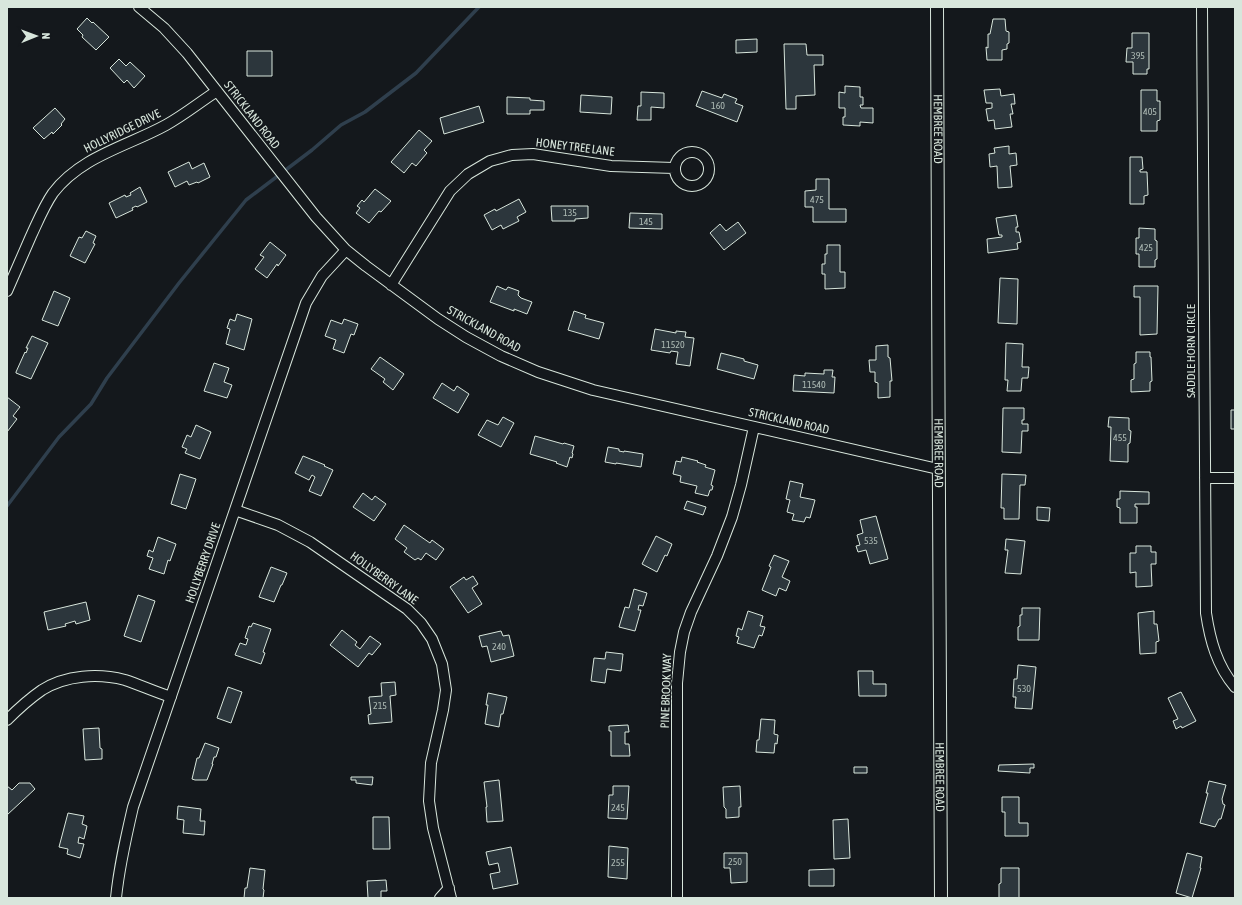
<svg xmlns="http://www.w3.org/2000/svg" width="1242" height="905" font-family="'Asap Condensed',sans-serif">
<rect width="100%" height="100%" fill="#14181c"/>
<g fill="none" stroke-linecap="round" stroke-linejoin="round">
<path stroke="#2f3f4d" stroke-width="3.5" d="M7,506L59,437L91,404L107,378L179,283L246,200L312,150L341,125L365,112L416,73L479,7"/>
</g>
<path fill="#2c363c" stroke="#d8e6dc" d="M87,18L92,23L93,22L109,37L96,50L82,37L83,35L77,29Z
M993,19H1005L1006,31L1009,32V43L1007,44V49L1002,50V60H987L986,47L988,48V34H990Z
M1132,33H1149V69H1147V74H1133V62H1126L1127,48H1132Z
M757,39V52L736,53V40Z
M784,44H806L807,55H823V65H814L815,95L796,96V109H786Z
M247,51H272V76H247Z
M119,59L126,66L130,62L145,76L134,88L127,80L124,83L110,68Z
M845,86L860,87V97H863V105H860L861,108H873V123L860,122V126L843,125V117H845V108H839V92L845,93Z
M1000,89L1001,96L1014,94L1015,104H1011L1013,114H1010L1012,127L995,129L994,120L988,121L986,109L992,108V103H986L984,90Z
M1141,90H1157V101H1160V120L1157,121V131H1141Z
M702,91L722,98L724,94L737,99L735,103L743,106L737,122L696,106Z
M641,92L664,93V108L651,107V120H637L638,106H641Z
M581,95L612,97L611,114L580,112Z
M507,97L530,98V100L544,101V110H530V114H507Z
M479,106L484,122L444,134L440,118Z
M55,108L65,119L61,124L62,125L53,134L52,132L44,139L33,128Z
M419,130L432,141L424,150L427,153L416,166L412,163L404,173L391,162Z
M1009,146V154L1016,153L1017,165L1010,166L1012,187L998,188L997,166L990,167L989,154L995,153L994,148Z
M1130,157H1142L1143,169L1140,170V172H1147L1148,195L1144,196V204H1130Z
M189,162L192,169L204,163L210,177L198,183L197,182L189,185L187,181L175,187L168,172Z
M816,179H829V209H846V222H813V207H805V191L816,190Z
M140,187L147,202L137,207L136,206L132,208L133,210L116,218L109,203L125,195L126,197L131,195L130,193Z
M375,189L391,201L381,212L379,211L369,223L356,213L360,208L357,206L362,200L364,202Z
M519,199L526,212L517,217L519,221L503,229L501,225L492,230L484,215L495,209L496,211Z
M551,206H588V218L575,219V221H552Z
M630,213L662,214V229L629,228Z
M1016,215L1018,227H1016V232H1019L1021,242L1017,243L1018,249L988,253L987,239L1002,237V235H999L996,218Z
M738,222L746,233L724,250L710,233L720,224L726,231Z
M1139,228L1155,229V240L1157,241V259L1155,260V267H1139V254H1136V238H1139Z
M86,231L96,236L93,243L95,244L85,263L70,256L79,237L82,238Z
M270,242L286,255L278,266L277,264L267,278L255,269L264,257L260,255Z
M827,245H840V272H845V288L825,289V274H822V264H825V254H827Z
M1000,278L1018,279L1017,324L998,323Z
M497,286L506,290L508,287L519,291L518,295L521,298L532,302L527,314L514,309V311L490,302Z
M1134,286H1158L1157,334L1140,335V297H1134Z
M54,291L70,298L58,326L42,320Z
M574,311L586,315L585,318L604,323L599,339L568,330Z
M237,314L252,319L244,350L226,344L230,329L227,328L230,319L235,321Z
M344,319L358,324L354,335L351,334L344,353L333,349L336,340L325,336L331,320L342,324Z
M655,329L676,333V331L686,332L685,337L694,338L690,366L676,364L678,352L671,351L670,353L651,350Z
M32,336L48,343L31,379L16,373V372L25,352L26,353L28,348H26Z
M1006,343L1023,344L1022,367H1029L1028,378H1022L1021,391H1007L1008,380H1005Z
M888,345V357L890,358L892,381H890V397L878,398V383L875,382V372H870L869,360H876V346Z
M1136,352H1150V357H1151L1152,381L1150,382V391L1131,392V380L1134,379V364L1136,363Z
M721,353L744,359V361L758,365L754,379L717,369Z
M380,357L404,374L393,390L383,382L385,379L371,369Z
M214,363L229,368L224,382L232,385L227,398L204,391Z
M824,370H833L832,377H835L834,393L793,391L794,375L805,376V373L824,374Z
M442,383L454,391L457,386L469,394L458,413L433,398Z
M7,397L20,407L13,416L17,419L7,432Z
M1003,408H1024V420H1022V424H1028V431H1022L1021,453L1002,452Z
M1231,410H1235V429H1231Z
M503,417L514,423L501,447L478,435L487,420L498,425Z
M1109,417L1129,418V430L1131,431L1130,443L1128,444V462L1110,461L1111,427H1108Z
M196,425L211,432L200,459L185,453L187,449L182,447L187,435L191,437Z
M535,436L563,444L564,443L574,446L572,453L573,454L572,458L570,457L567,467L556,463L557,462L530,454Z
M608,447L619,449V451L624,452V451L643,454L641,467L616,463V464L605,462Z
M303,456L325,465L324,466L333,470L321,496L309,491L315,477L312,475L309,480L295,473Z
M682,457L698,461L697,462L706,465L705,467L715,470L711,485L713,486L712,490H710L708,496L695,493L697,486L680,482L681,476L673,474L676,461L681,462Z
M180,474L196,479L186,509L171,504Z
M1002,474L1026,475L1025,485H1020L1019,519H1004V508H1001Z
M790,481L803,484L800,497L815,500L810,518L806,517L804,522L792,520L794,514L787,512L790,500L786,499Z
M1120,491L1149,492V504H1135V507H1137V523H1120V508L1117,507V499H1120Z
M363,493L372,500L375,496L386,504L374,521L353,507Z
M687,501L706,507L703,515L684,509Z
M1037,507L1050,508L1049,521L1037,520Z
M876,516L888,559L870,564L866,550L858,552L856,546L860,545L857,535L863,533L860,520Z
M404,525L430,543L432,540L444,549L436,560L426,553L421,560L418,558L415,560L404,552L407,548L395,539Z
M656,536L672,544L667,556L665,555L657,572L642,564Z
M158,537L176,544L170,561L168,560L164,574L149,569L153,558L147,556L149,550L153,552Z
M1006,539L1025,541L1021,574L1005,573L1008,550H1005Z
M1136,546H1151V552H1156V564H1151L1152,586L1136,587V572L1130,573V553H1136Z
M774,555L789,561L782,577L790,581L786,591L779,588L776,596L762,590L771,567L769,566Z
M271,567L287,573L282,585H281L274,602L259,597Z
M473,576L478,584L472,588L482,604L468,613L450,587L464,577L466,580Z
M634,589L647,593L643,606L639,605L638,610H641L635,631L619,627L625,607L629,608Z
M138,595L155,601L141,642L124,636Z
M86,602L90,620L76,624L75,621L65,624L66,626L48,630L44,612Z
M1022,608H1040L1039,640H1018V627L1020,626V615H1022Z
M748,611L763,616L760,626L765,627L762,636L759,635L754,648L737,643L739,637L736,636L738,628L742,630Z
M1154,611V624H1157L1159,641L1156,642V653L1140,654L1138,613Z
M253,623L271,629L263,652L265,653L261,664L235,655L240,643L246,645L248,639L245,638L249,626L251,627Z
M342,630L357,642L355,645L360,649L370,636L381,644L372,655L369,653L358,667L330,645Z
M501,631L503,636L509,635L514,656L491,662L487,646L482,647L479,636Z
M606,652L623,654L621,671L607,669L605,683L591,681L594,658L605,659Z
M1018,665L1036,667L1032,709L1015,708L1016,697H1013L1014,679H1017Z
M858,671H873V684H886V696H859Z
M395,682L396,695L390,696L392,722L369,724L368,715L371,714L369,697L382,696L381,683Z
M228,687L242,692L231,723L217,718Z
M1181,692L1196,721L1182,728L1181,726L1176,729L1173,721L1178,719L1168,698Z
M488,693L507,697L503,714H501L499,727L485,724L488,705H486Z
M761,719L775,720L774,734L778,735L777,744L775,743L774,753L756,752L757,740H759Z
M628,725L629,732H625V744H629L630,756H611V731H609V726Z
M99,728L100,748L102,749V759L85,760L83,729Z
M205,743L219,748L216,757H214L212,764H213L207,780H195L192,779L197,758H199Z
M1034,764V768H1030V773L998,771L999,765Z
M854,767H867V773H854Z
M351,777H373L372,785L356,783V780H351Z
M499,780L503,821L487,822L486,807H487L484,782Z
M1209,781L1226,785L1222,799L1223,804L1225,805L1221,819H1219L1215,827L1200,823L1208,793H1206Z
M19,783H30L35,789L7,815V786L12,790Z
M613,786H629L627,819L608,818L609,795H613Z
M740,786L741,807H739V817L726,818V809L724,807L723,787Z
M1002,797H1019V823H1028V836H1005V812H1002Z
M178,806L201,809L200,821H205L204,835L183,833L184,820L177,819Z
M68,813L84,816L82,824L87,826L84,839L79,837L78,843L84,844L80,858L67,854L68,849L59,847Z
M373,817H389L390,849H373Z
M848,819L850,858L834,859L833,820Z
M609,846L628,848L627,879L608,877Z
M511,847L518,884L493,889L490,874L500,872L498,863L489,865L486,852Z
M724,853H747V882L731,883L730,868H724Z
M1187,853L1202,857L1200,868H1201L1192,898L1176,893Z
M250,868L265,870L263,889L264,890L263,898H244L245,888H247Z
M1001,868H1019V898H999V884L1001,883Z
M834,869V886H809V870Z
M386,880L387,891H381V898H368L367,881Z"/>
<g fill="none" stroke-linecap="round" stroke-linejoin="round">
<defs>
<path id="minor" d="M139,7L164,28L187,53L316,217L346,250L366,266L438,319L466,337L501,356L538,372L593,390L938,469
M1202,7L1206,613C1210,640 1217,666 1235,687
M675 169a17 17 0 1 1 34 0a17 17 0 1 1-34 0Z
M391,285L450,191L468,174L490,161L512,155L533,154L611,166L674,168
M7,291C15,273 23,254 31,236C38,221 44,206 53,193C81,156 128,146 166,125C184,115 200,102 217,91
M1205,478H1235
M235,510L278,525L310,542L407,609L421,623L432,639L442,664L446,690L443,710L431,763L429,801L433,828L451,898
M7,720C18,709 29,699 42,690C66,675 98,673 125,680C140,685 155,692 171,697
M116,898C119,867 126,837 133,807L306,303L322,276L346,250
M440,898L449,888
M677,898V683L680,652L684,632L691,612L717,556L732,517L741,485L754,427"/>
<g id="tertiary">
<path id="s1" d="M937,7C940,304 937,601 941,898"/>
</g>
</defs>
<use href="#minor" stroke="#d8e6dc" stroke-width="12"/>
<use href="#tertiary" stroke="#d8e6dc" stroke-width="14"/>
<use href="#minor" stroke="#14181c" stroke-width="10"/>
<use href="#tertiary" stroke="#14181c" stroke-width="12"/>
</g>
<g text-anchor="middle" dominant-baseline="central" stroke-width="3" stroke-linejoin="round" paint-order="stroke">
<g font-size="10" fill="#adbab4">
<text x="1138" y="55">395</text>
<text x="718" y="105">160</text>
<text x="1150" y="111">405</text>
<text x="817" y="199">475</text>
<text x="570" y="212">135</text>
<text x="646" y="221">145</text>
<text x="1146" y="247">425</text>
<text x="673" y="344">11520</text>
<text x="814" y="384">11540</text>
<text x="1120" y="437">455</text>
<text x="871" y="540">535</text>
<text x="499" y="646">240</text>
<text x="1024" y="688">530</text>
<text x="380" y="705">215</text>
<text x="618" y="807">245</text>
<text x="735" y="861">250</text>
<text x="618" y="862">255</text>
</g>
<g font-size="12" fill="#d8e6dc" stroke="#14181c">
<text transform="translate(252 115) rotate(52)">STRICKLAND ROAD</text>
<text stroke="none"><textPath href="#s1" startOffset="122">HEMBREE ROAD</textPath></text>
<text transform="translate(122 131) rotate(-26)">HOLLYRIDGE DRIVE</text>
<text transform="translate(575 147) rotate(7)">HONEY TREE LANE</text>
<text transform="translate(484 329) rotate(29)">STRICKLAND ROAD</text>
<text transform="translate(1191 351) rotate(-90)">SADDLE HORN CIRCLE</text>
<text transform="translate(789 421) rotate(13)">STRICKLAND ROAD</text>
<text stroke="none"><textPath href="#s1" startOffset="446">HEMBREE ROAD</textPath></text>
<text transform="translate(203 563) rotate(-71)">HOLLYBERRY DRIVE</text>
<text transform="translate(384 578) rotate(36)">HOLLYBERRY LANE</text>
<text transform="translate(666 691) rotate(-88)">PINE BROOK WAY</text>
<text stroke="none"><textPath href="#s1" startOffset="770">HEMBREE ROAD</textPath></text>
</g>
</g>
<rect width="1242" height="905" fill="none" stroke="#d8e6dc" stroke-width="16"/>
<g transform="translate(36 36) rotate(89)" stroke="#14181c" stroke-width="3" paint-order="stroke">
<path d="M0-3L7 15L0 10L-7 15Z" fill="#d8e6dc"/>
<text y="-6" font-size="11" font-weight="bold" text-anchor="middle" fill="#d8e6dc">N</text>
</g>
</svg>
